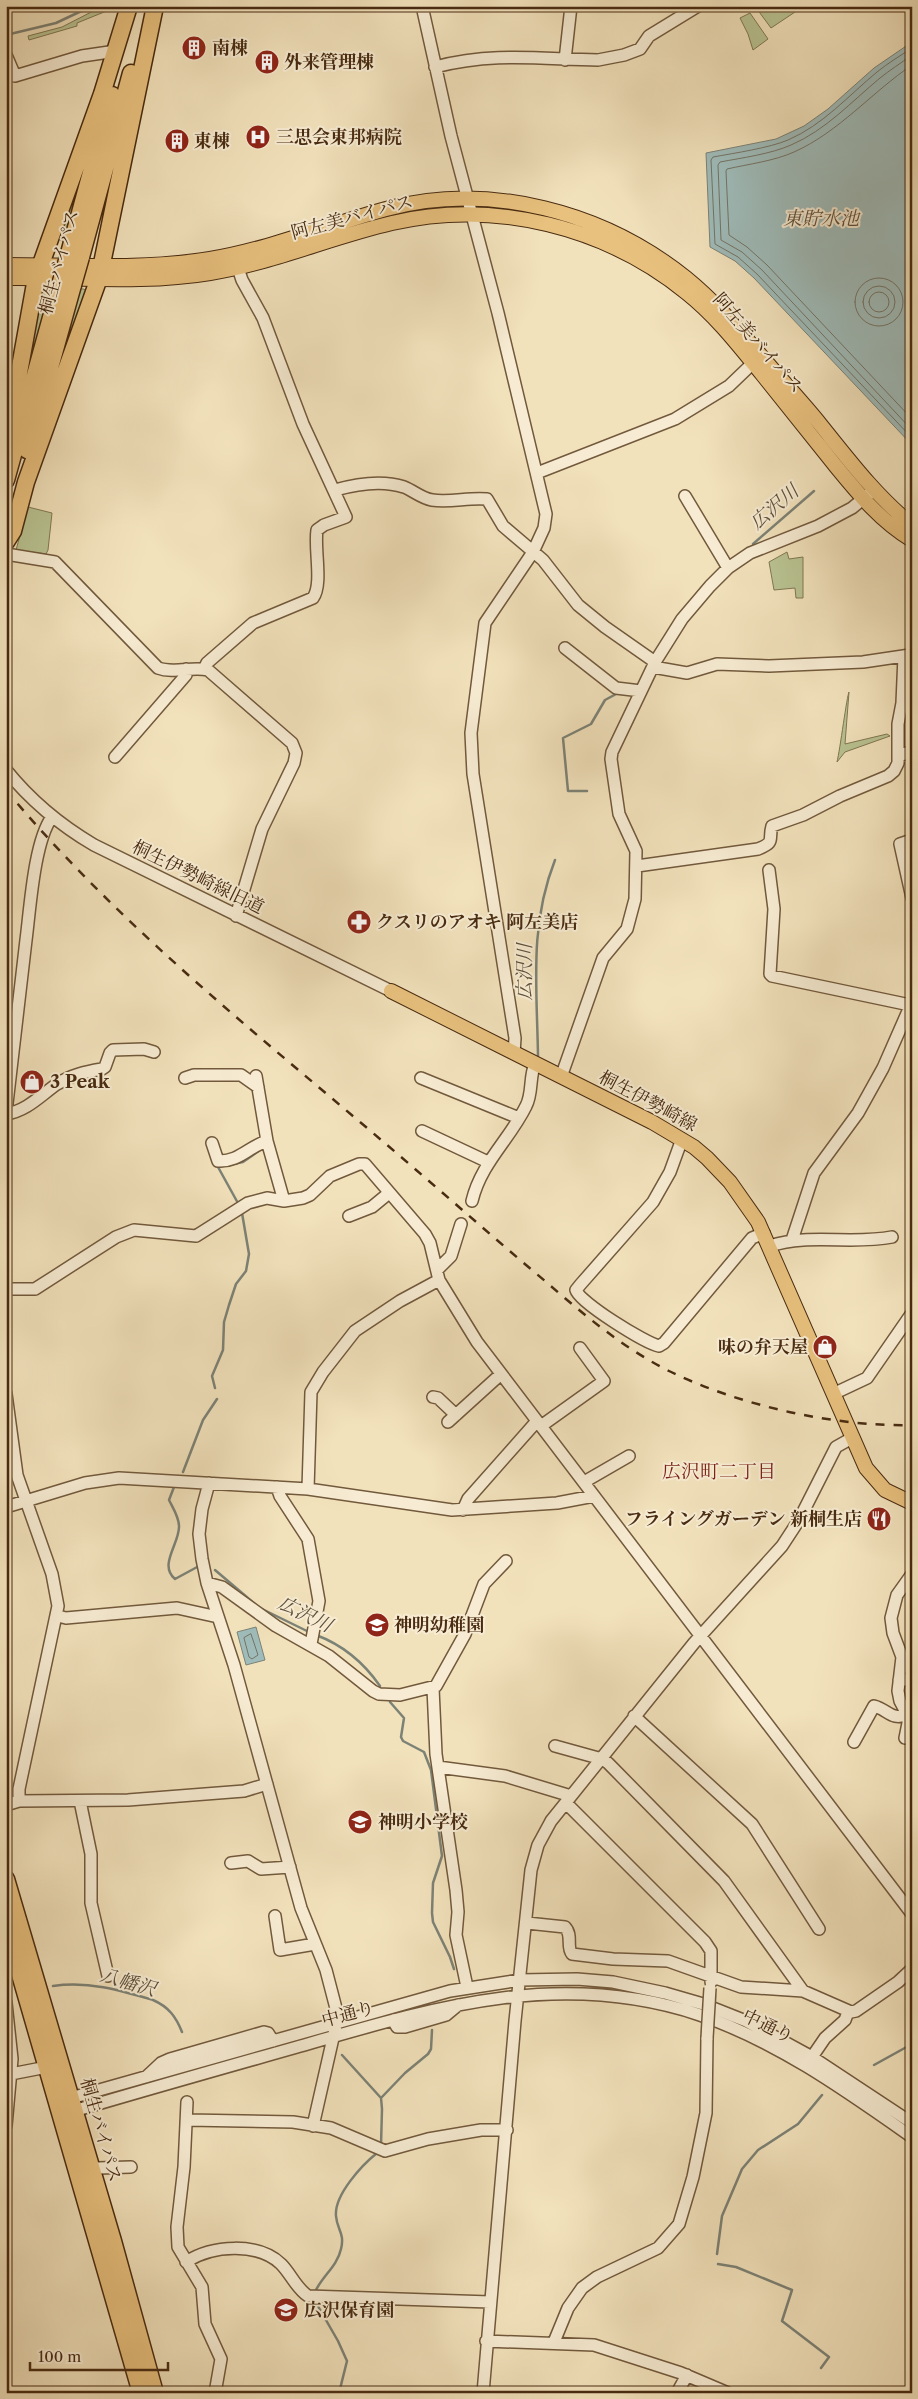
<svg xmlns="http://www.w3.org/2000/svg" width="918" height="2399" font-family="'Libre Caslon Text','Noto Serif JP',serif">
<rect width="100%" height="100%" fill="#f2e2bc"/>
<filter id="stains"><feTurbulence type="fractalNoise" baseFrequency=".004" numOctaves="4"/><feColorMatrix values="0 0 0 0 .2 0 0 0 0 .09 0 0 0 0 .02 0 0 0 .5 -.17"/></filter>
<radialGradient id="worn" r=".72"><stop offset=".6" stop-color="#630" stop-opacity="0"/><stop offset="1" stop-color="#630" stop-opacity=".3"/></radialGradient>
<path fill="#b9c392" stroke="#807752" d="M103,6H113L114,8L77,23V26L29,40L28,36L62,27Z
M758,6H804L771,28L757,9Z
M750,13L768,39L753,50L748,34L740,18Z
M104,102L64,242L55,237Z
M46,287L53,289L11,439L40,290Z
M79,288L87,290L35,450Z
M28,507L52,513L48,550L46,554L16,550Z
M787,552L789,559L803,557V598H796L795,588L774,590L769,562Z
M849,692L845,744L887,734L890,736L845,752L837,762C840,750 847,695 849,692Z"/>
<path fill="#9fbcba" stroke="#7c8276" d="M912,42V445L754,278L735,261L710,247L706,153L776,139L804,126L828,109L874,68Z
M256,1627L265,1660L246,1665L237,1632Z"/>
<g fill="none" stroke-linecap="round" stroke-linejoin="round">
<path stroke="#747466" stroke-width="1" d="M912,48C900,56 888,63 877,72C848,96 823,125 788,140C769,148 735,153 713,157L711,160L715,244L738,257L757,274L912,438
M912,55C901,63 890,70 880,78C851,102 826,130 791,145C771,154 741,158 720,162L718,165L721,240L742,252L762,270L912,430
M912,65C872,92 839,132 794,152C774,161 749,164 727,169L726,171L729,235L747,247L767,265L912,419
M855 302a24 24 0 1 1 48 0a24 24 0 1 1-48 0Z
M863 302a16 16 0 1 1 32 0a16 16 0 1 1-32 0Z
M869 302a10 10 0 1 1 20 0a10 10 0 1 1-20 0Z
M251,1634L258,1655L252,1659L249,1657L244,1638Z"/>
<path stroke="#7c8276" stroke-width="2.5" d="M6,35L56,23L92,6
M753,544L814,491
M587,791H568L563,738L591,724L605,700L618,693
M538,1056C537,987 529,926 555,860
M239,1205L218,1167L243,1162L263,1148
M215,1388L212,1376L223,1350L224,1322L229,1305L236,1284L246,1271L249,1254L242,1213
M183,1472L203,1420L217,1399
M174,1487L169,1500C173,1508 179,1517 179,1526C180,1543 158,1565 175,1579L199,1566
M215,1570L255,1604
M260,1608L311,1633
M316,1635C343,1645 364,1663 380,1686
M390,1702L404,1718L401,1737L403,1741L424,1752L431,1770L442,1856L433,1883L432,1913L433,1922L450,1957L454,1969
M6,1985H8
M53,1986C89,1981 119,1990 153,2000C169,2007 176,2017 182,2032
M342,2055L381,2098L382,2109L381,2145
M874,2065L912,2044
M381,2098L405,2073L428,2054L431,2049L432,2030
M717,2254L722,2216L742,2169L758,2150L798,2124L822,2095
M718,2264L736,2267L792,2290L782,2321L829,2357L821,2368
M315,2292C322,2276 337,2267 341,2249C345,2233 337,2230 336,2216C334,2195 362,2165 377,2153
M315,2301L338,2341L347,2361L339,2393"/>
<defs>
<path id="minor" d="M422,6L451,136L498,313L546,514L544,528L533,552L485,623L471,733L473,774L515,1038L514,1053
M6,55L15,76L82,56L116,51
M565,60L571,6
M435,67C494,52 538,59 598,60L624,55L640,49L649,36L698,6
M537,473L675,419L729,386L753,363
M335,490C356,484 383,480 404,487C414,491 421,498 432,500C450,503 469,497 487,499L503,526L543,560L578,605L605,627L655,662
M685,496L728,568
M6,554L55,562L158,668C174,674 192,666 208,670L292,743L296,753L294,763L262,829L236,916
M565,648L616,688L641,691
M653,667L687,673L717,664L769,666L863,662L910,655
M204,669L207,663L253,623L313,598C323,584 314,549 317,530L324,525L346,517L303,424L263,318L242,280L238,268
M899,756L912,751
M115,757L186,675V669
M6,770C31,801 60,825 94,845L391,991
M912,840L900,844L912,898
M637,866L758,849C776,842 768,840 772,826L803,815L840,796L888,776L894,771L898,763V724L902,703L904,656
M769,870L774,909L770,974L772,976L910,1005
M256,1076L267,1141L284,1201
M561,1077L603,958L627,929L635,899L636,851L619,814L611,759L612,752L655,662L682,619L710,586L728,568L750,553L818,526L852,508L869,494
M185,1078L194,1075H241L258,1087
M421,1078L519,1118
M6,1112C13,1055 19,997 26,940C30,910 34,841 52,817
M6,1114C27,1111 41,1095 57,1084C71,1075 85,1072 102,1069L105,1067L110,1053L113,1050L144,1049L154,1052
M422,1131L488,1162
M682,1139L670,1172L653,1202L580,1285L576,1290C579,1302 645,1343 659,1346L664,1343L752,1238L764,1233
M212,1143L218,1161C239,1162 248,1147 267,1141
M472,1201C481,1163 510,1139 526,1106C533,1093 529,1077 535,1064
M349,1216L372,1207L389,1193
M792,1240L814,1173L858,1113L883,1068L912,1002
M770,1246C809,1233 852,1245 892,1237
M437,1270L451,1256L461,1224
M6,1289H35L116,1237L134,1230L196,1236L248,1203L267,1198L284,1201L303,1198L310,1195L330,1176L359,1164H365L425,1234L430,1243L439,1280L477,1342L912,1914
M6,1394L17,1475L52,1574L58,1606L19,1789V1801
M833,1394L867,1378L912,1313
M433,1397L438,1398L456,1415
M448,1422L501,1374
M541,1426L604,1381L580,1348
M584,1482L629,1456
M209,1483L202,1509L199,1534L202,1559L207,1583L234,1665L301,1908L326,1970L338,2016L313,2126
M277,1487L280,1496L308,1539L319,1601L311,1644
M308,1489L311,1392L323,1372L355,1331L400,1301L439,1280
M6,1507L85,1483L119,1478L308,1489L452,1510L557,1503L594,1496
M463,1510L468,1499L537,1421
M207,1583L222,1587L276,1626L329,1656L373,1691L379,1694L400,1695L436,1686L465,1634L484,1584L506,1561
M58,1616L66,1618L177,1608L218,1617
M899,1680H912
M433,1688L436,1754L456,1890L458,1912L456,1935L467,1987
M634,1716L752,1824L819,1929
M905,1738L909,1718L900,1701L898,1691L902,1657L893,1633L891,1618L897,1595L912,1574
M854,1742L874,1706C887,1709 893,1722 907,1714
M555,1746L602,1759L608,1763L724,1881L803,1991
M438,1767L505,1776L571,1796
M80,1801L91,1854V1903L108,1976
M566,1803L705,1942L711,1951V1982
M6,1805L19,1801L128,1800L244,1791L267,1784
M231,1863L248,1861L261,1869L290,1867
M275,1916L280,1950L315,1944
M527,1923L565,1927C573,1935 566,1947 572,1954L613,1959L668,1961L741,1987L803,1991L851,2012L856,2011L898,1982L912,1969
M6,2003L12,2059L6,2126
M393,2020L397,2027H405L446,2015L458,2005
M812,2057L825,2038L845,2020L848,2012
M11,2074L47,2067
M146,2077L161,2063L170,2059L264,2032L268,2033L273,2041
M65,2102L71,2098L85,2094L450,1991L520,1980L577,1979L613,1982L665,1993L703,2004L746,2021L812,2057L912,2123
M187,2102L184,2167L177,2227L178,2247L202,2287L205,2324L221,2359L215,2393
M67,2110L74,2111C148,2089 223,2068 297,2047C432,2008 560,1968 700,2015C778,2042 845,2090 912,2137
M188,2120L293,2122L331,2128L385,2151L428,2139L481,2130H507
M91,2170L98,2168L131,2167
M186,2262C212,2245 258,2242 281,2264C291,2274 296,2288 308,2296L490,2302
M486,2341L594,2345L681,2373L728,2393
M554,2342L568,2308L582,2288L597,2277L658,2248L679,2224L693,2177L706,2113L707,2038
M483,2393L515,2021L531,1870L538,1845L551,1821L694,1643L782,1546L799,1520L836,1447L852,1438
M677,2393L687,2375"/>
<path id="major" d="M6,265C73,265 143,270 210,259C270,249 328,225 386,209C490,181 604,212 686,278C718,304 742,334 769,365C786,385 804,404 820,424C849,460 876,496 912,525
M6,278C73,277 144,284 210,273C273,263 331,237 392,223C495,199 606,227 687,293C716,316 739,346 762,374C786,404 810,434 834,464C857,492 880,521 912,540
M391,991L652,1122L694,1147L707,1158L730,1182L758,1222L866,1468L885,1490L912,1503"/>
<path id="highway" d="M68,257L112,95
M81,257L131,73
M6,445L36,278L102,94L129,6
M27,450L73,285
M6,480L60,285
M6,542L13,531L26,482L99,278L155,6
M6,1879L113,2241L155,2393
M6,1926L141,2393"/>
</defs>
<use href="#minor" stroke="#72593c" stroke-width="14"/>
<use href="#major" stroke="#482b11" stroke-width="16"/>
<use href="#highway" stroke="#482b11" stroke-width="19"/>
<use href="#minor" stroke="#f7ecd3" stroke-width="11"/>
<use href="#major" stroke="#e9c17e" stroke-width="14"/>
<use href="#highway" stroke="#e9c17e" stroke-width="16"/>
<path stroke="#482b11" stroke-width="2.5" stroke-dasharray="9 9" stroke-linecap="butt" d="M6,790C126,934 274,1047 415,1169C458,1206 501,1244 545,1281C583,1314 623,1348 669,1371C738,1405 834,1427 912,1425"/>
<defs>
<path id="minor-bridge" d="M707,2038L710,1988"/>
<path id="highway-bridge" d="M60,285L68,257
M73,285L81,257"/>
</defs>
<use href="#minor-bridge" stroke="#72593c" stroke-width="14" stroke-linecap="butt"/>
<use href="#highway-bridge" stroke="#482b11" stroke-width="19" stroke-linecap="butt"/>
<use href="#minor-bridge" stroke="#f7ecd3" stroke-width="11"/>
<use href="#highway-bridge" stroke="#e9c17e" stroke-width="16"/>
</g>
<defs>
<symbol id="building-disc" viewBox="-11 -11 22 22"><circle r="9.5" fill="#8f2418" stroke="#f7ecd3"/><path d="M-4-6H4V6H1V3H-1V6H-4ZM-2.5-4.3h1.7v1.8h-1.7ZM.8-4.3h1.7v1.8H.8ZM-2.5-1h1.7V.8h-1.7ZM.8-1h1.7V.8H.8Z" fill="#fff"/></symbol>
<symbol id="hospital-disc" viewBox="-11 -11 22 22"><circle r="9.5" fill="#8f2418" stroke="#f7ecd3"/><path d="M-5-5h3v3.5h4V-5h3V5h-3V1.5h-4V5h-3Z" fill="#fff"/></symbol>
<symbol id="pharmacy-disc" viewBox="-11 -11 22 22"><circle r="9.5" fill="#8f2418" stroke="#f7ecd3"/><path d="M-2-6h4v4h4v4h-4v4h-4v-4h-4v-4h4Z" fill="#fff"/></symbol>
<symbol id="shop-disc" viewBox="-11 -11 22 22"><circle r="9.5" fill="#8f2418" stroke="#f7ecd3"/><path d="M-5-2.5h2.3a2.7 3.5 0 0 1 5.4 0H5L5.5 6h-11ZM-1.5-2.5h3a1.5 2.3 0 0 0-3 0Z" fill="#fff"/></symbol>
<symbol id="restaurant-disc" viewBox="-11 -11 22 22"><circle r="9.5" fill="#8f2418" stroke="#f7ecd3"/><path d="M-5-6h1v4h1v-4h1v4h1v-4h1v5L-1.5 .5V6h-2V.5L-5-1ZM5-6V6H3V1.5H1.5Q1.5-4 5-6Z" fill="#fff"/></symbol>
<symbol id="school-disc" viewBox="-11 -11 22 22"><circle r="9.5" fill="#8f2418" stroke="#f7ecd3"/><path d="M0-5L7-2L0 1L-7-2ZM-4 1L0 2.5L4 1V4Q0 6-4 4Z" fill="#fff"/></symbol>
</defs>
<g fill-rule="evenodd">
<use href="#building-disc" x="180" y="34" width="28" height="28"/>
<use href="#building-disc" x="253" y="48" width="28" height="28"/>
<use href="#hospital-disc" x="244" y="123" width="28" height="28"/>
<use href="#building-disc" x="163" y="127" width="28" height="28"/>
<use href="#pharmacy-disc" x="345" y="908" width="28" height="28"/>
<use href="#shop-disc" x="18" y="1068" width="28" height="28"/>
<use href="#shop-disc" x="811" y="1333" width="28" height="28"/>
<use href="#restaurant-disc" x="865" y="1505" width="28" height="28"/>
<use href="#school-disc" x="363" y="1611" width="28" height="28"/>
<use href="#school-disc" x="346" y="1808" width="28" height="28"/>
<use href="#school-disc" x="272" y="2296" width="28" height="28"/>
</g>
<g text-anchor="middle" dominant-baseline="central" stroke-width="4" stroke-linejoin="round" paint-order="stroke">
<g font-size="18" font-weight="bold" fill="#482b11" stroke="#f7ecd3" text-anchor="start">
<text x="212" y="48">南棟</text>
<text x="284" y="62">外来管理棟</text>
<text x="276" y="137">三思会東邦病院</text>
<text x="194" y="141">東棟</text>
<text x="376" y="922">クスリのアオキ 阿左美店</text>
<text x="50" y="1082">3 Peak</text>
<text x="808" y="1347" text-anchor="end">味の弁天屋</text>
<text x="862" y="1519" text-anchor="end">フライングガーデン 新桐生店</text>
<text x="394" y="1625">神明幼稚園</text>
<text x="378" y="1822">神明小学校</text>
<text x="304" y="2310">広沢保育園</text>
</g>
<g font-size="18" fill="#482b11" stroke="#f7ecd3">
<text transform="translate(352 217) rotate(-15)">阿左美バイパス</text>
<text transform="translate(59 262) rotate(-75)">桐生バイパス</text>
<text transform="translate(758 343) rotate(49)">阿左美バイパス</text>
<text transform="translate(198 877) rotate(26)">桐生伊勢崎線旧道</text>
<text transform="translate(648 1101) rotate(28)">桐生伊勢崎線</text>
<text transform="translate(348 2014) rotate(-15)">中通り</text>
<text transform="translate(768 2026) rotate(26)">中通り</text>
<text transform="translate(101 2130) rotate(74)">桐生バイパス</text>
</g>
<g font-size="19" font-style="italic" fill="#5e4f3b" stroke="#f7ecd3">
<text x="821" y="218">東貯水池</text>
<text transform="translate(774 507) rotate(-41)">広沢川</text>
<text transform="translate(524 972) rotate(-90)">広沢川</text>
<text transform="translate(305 1614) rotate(26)">広沢川</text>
<text transform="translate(128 1982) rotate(16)">八幡沢</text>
</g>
<g font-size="19" fill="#7a1f14" stroke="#f7ecd3">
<text x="719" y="1471">広沢町二丁目</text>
</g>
</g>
<rect width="918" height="2399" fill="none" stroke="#f2e2bc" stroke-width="25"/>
<rect x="8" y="8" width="903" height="2384" fill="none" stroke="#482b11" stroke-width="2.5"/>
<rect x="12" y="12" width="893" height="2374" fill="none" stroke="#482b11"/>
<path d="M30 2362v8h138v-8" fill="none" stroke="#482b11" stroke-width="2.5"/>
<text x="38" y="2362" font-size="15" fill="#482b11" stroke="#f7ecd3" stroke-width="4" paint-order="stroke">100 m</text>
<rect width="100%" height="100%" filter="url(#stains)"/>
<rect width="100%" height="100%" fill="url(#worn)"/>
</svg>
